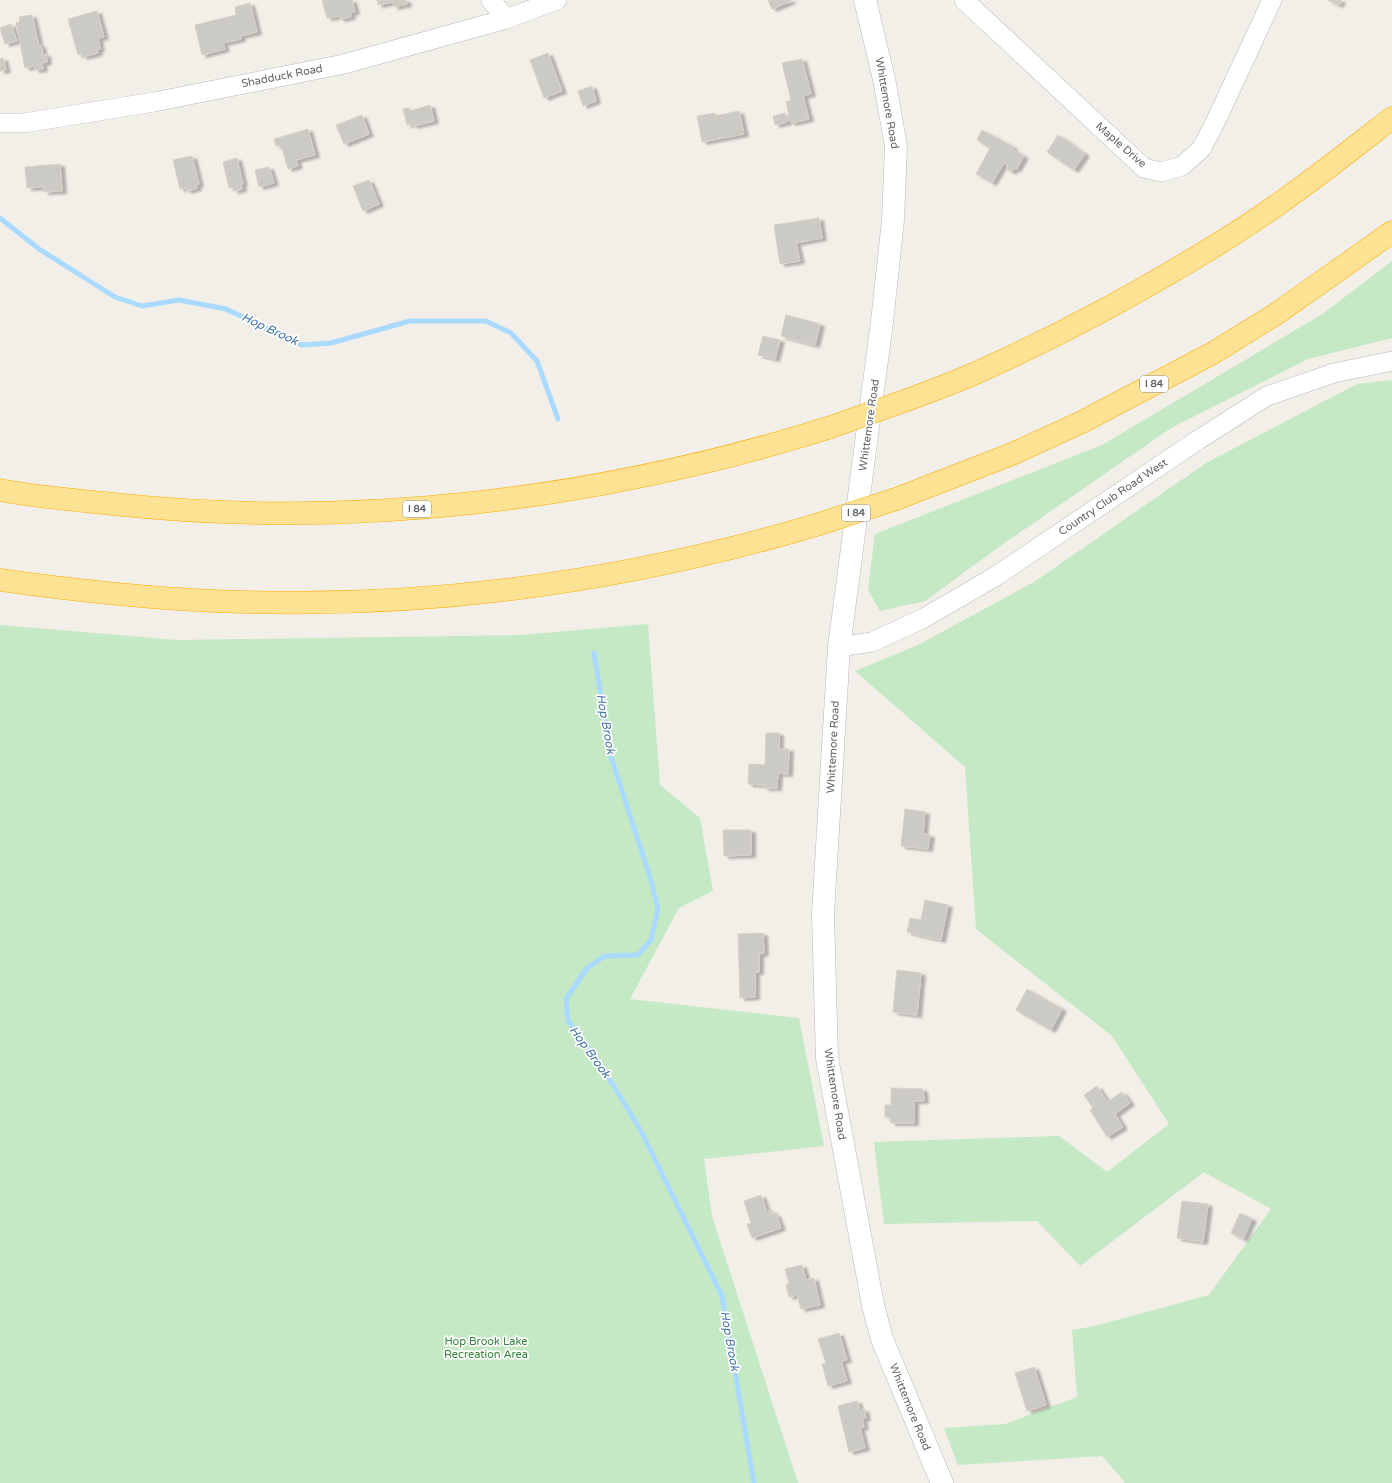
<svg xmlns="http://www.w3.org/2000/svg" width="1392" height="1483" font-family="'Varela Round',sans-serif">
<defs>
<filter id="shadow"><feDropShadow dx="4.5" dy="2.5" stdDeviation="1" flood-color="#0004"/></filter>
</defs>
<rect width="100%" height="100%" fill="#f1efe8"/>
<path fill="#c5e8c5" d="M1392,261V338L1308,359L1171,428L999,547L925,601L880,611L868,590L875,534L1102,445L1324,313Z
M1392,380V1483H1124V1481L1102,1456L958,1465L944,1428L1005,1424L1077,1397L1072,1330L1095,1326L1209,1295L1271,1209L1204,1172L1080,1266L1037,1221L884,1224L874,1142L1059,1136L1107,1172L1169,1124L1112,1036L976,929L965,767L855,671L916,646L1034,582L1206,463L1357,384Z
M648,624L660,785L700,818L713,891L679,908L630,999L799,1018L824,1146L704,1159L712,1216L798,1483H0V625L177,640L521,635Z"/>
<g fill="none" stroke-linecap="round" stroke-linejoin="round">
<path stroke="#aadaff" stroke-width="5" d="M0,218L39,249L115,297L142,306L179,300L226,309L302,345L331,343L410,321H486L511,333L537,361L558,419
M594,653L611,757L650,877L658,909L651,940L638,955L605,956L587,968L566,999L568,1021L602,1067L640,1129L722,1296L754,1483"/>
</g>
<path fill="#cccac5" stroke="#d6d1c6" filter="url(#shadow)" d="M322,0H352L355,12H350L351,17L340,19L339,16L327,18Z
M377,0H406L407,4L394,7L393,2L378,5Z
M768,0H791V1L772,9Z
M1327,0H1341L1339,5Z
M250,3L257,32L240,36L241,39L223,43L225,49L202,55L195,25L236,15L235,7Z
M97,11L104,37L98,38L100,49L97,50L98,53L83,57L82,54L78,55L68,19Z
M32,15L39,46L41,45L43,55L46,54L47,62L42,63L43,69L35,70L34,66L25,68L16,23L20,22L19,17Z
M11,24L17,41L5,44L0,28Z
M548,53L562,91L544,98L530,60Z
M3,58L6,70L0,71V59Z
M802,59L811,94L803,96L809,119L791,123L790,119L787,122L775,125L773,116L785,113L786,116L789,115L786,102L791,100L782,63Z
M592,86L596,101L583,106L578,91Z
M430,105L434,121L413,126V123L407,125L403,109L409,108L410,111Z
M739,111L744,134L702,142L697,116L715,113V116Z
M362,115L369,134L344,144L336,125Z
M308,129L315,155L296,160L298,166L288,169L281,145L276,146L274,139Z
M982,130L1013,147L1012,149L1024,156L1016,170L1014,168L1012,172L1006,169L1008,165L1004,163L992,183L976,174L990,148L977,140Z
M1058,135L1085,154L1074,170L1047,152Z
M192,156L199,184L196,185L197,188L187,191L186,188L180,189L173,160Z
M237,158L243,184H241L242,189L234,191L233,187L229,188L223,162Z
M60,164L62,191L44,192V187L27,188L25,167Z
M269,167L274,183L259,187L255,170Z
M369,180L379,204L363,211L353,186Z
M819,218L822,238L796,243L800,261L780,264L774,225Z
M786,315L820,324L815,345L781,336Z
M763,336L780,340L775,359L758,355Z
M766,733H779V749H789L788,774L778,773L777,788H764V785L748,784L749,764L765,765Z
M905,809L925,812L923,834L930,835L928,849L901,846Z
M723,830H751V855L724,856Z
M925,900L948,905L941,940L907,932L910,918L921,920Z
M763,933L764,953L759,954V972H755V997L740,998L738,934Z
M897,970L921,973L917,1015L893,1012Z
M1027,989L1062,1009L1051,1030L1016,1010Z
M1097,1086L1107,1102L1122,1092L1130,1103L1115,1114L1123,1127L1107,1137L1090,1110L1093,1108L1084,1095Z
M891,1088L923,1089L924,1101H914V1123H891L890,1117H885V1105H891Z
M761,1195L767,1212L772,1210L773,1215L776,1214L781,1228L752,1238L747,1224L751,1223L744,1201Z
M1182,1201L1208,1204L1203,1242L1177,1238Z
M1240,1213L1252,1219L1243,1239L1231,1233Z
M802,1265L806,1280L814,1278L820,1305L801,1309L797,1295L789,1297L786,1285L789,1284L785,1269Z
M839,1333L847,1360L841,1361L847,1381L828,1386L822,1364L826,1363L818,1339Z
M1034,1367L1046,1405L1027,1411L1015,1373Z
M857,1401L860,1410L864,1409L866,1418L862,1419L864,1427L860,1428L865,1448L849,1452L838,1406Z"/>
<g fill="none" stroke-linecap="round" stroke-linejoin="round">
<defs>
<path id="street" d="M491,0L506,19
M964,0L1144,168L1161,172L1182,166L1201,149L1213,127L1272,0
M0,123H24L154,102L344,64L506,19L557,0
M839,647L872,642L924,618L996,576L1198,440L1267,396L1334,373L1392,361"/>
<path id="secondary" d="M865,0L884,79L896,146L893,220L882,322L839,647L823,914L827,1058L873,1305L882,1339L942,1483"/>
<path id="highway" d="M910,399C933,390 956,382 978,372C1063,334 1146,289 1226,239C1284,203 1338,160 1392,118
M0,490C37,497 75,500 113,504C354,530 597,500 828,428
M896,499L1012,454L1082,422L1213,353L1276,314L1392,232
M0,580C71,590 142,598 214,601C417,610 621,583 816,525"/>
</defs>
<use href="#street" stroke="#b5b8bc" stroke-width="20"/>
<use href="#secondary" stroke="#b6babf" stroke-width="23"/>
<use href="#highway" stroke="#f9ab00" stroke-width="23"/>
<use href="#street" stroke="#fff" stroke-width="19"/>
<use href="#secondary" stroke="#fff" stroke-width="22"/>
<use href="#highway" stroke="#fde293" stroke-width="22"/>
<defs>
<path id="highway-bridge" d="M828,428L910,399
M816,525L896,499"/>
</defs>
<use href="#highway-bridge" stroke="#f9ab00" stroke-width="23" stroke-linecap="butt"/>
<use href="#highway-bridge" stroke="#fde293" stroke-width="22"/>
</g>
<g text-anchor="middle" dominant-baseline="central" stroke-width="3.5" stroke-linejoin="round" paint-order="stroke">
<g fill="#fff" stroke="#8f9295" stroke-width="1">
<rect x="1140" y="376" width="28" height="16" rx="3"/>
<rect x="403" y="501" width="28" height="16" rx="3"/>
<rect x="842" y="505" width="28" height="16" rx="3"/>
</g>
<g font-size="10" font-weight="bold" fill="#5f6368">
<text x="1154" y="384">I 84</text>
<text x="417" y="509">I 84</text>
<text x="856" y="513">I 84</text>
</g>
<g font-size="11" fill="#5f6368" stroke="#fff">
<text transform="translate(282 76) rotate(-11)">Shadduck Road</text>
<text transform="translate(887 103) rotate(80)">Whittemore Road</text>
<text transform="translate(1121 145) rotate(41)">Maple Drive</text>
<text transform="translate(869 425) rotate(-82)">Whittemore Road</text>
<text transform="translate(1113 497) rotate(-34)">Country Club Road West</text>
<text transform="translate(833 747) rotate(-87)">Whittemore Road</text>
<text transform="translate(835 1094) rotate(81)">Whittemore Road</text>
<text transform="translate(910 1407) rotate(68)">Whittemore Road</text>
</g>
<g font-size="11" fill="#348238" stroke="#fff">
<text x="486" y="1341">Hop Brook Lake<tspan x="486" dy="13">Recreation Area</tspan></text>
</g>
<g font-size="12" font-style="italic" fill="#4174aa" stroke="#fff">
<text transform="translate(270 329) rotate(25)">Hop Brook</text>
<text transform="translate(606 724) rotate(80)">Hop Brook</text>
<text transform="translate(590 1052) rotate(54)">Hop Brook</text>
<text transform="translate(730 1341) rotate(80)">Hop Brook</text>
</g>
</g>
</svg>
